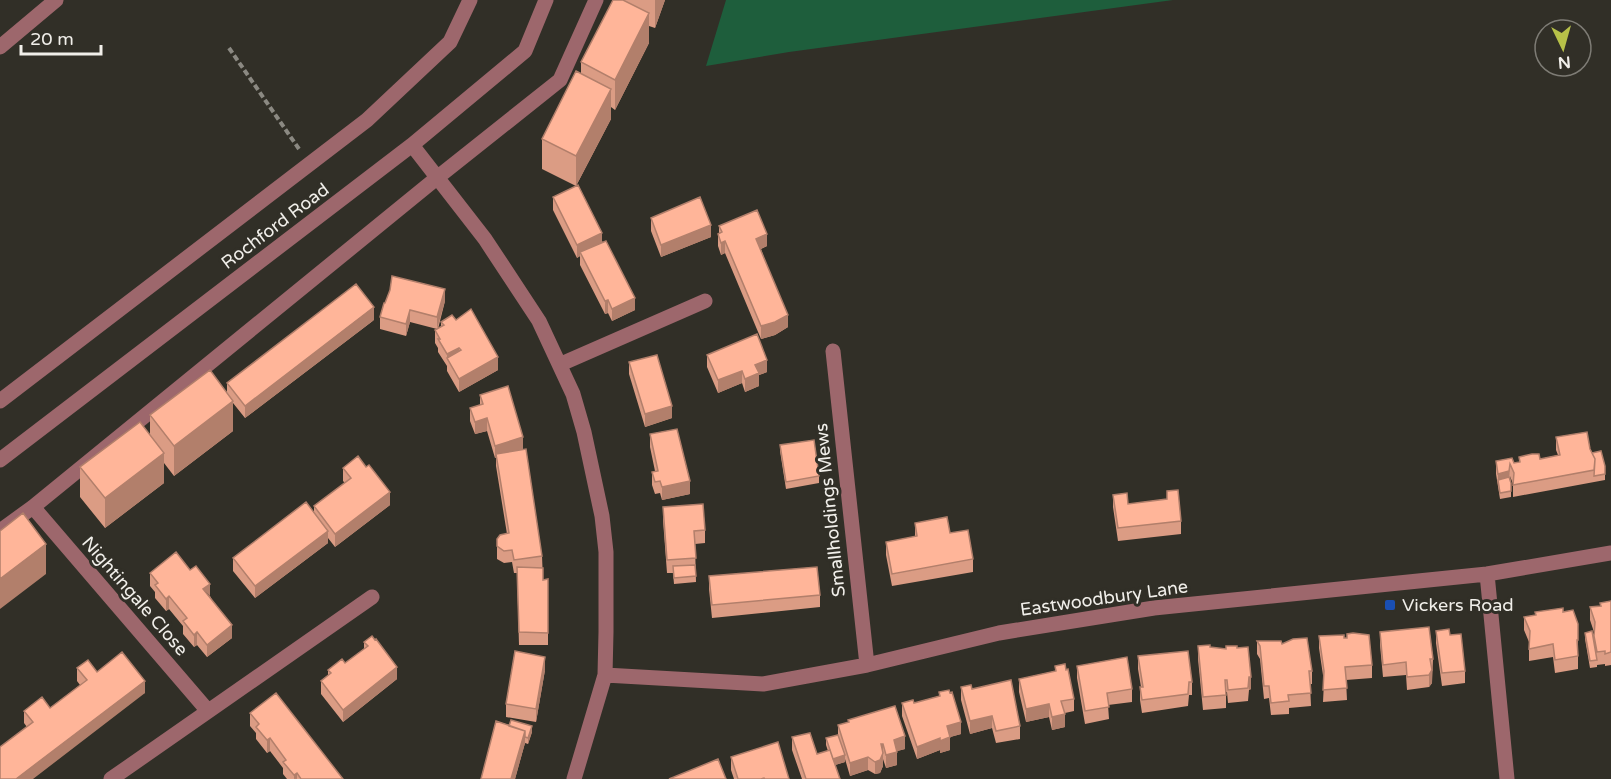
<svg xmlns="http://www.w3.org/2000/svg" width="1611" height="779" font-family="'Varela Round',sans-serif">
<rect width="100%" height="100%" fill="#312f27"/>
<path fill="#1e5e3c" d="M726,0H1173L789,52L706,66Z"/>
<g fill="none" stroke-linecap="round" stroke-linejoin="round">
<path stroke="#8b8982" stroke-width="4" stroke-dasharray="6 3" stroke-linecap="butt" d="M229,48L299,149"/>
<path stroke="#9d676c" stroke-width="15" d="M0,47L56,0
M412,145L485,239L539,321L573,394L584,432L602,516L606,552V632L605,675L574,779
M833,351L867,665
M561,364L705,301
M0,401L367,120L450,42L470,0
M0,460L412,145L525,51L546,0
M33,507L208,711
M0,531L33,507L438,177L560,80L596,0
M1487,574L1507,779
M605,675L763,684L867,665L999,633L1154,608L1487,574L1611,553
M111,779L372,597"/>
</g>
<path fill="#db9c84" d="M613,0H665L655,28L649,26V43L615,110L611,107V119L576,186L635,310L612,321L608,313L605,314L580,265V256L577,258L553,210V197L576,186L542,169V139L581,74V62Z
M651,218L711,237L661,257L651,231Z
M719,226L767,246L761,249L788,327L775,335L761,339L725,253L721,255L718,246V234L719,233Z
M445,301L438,329L441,327V322L456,320L498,370L459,392L447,371V366L438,352V348L435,343V330L437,329L410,322L406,336L380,329V317Z
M374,320L245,418L233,403V431L174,476L164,463V483L105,528L80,497V467L150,434V415L227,393V383Z
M707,355L767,372L759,375V386L745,392L742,383L718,393L707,367Z
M629,362L672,418L645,427L629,374Z
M480,395L523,450L542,556L543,580L548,579V645H519L517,573H514L512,562L504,563L497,559V539L507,534L496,466V458H495L487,431L475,434L470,421V408L480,405Z
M650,434L690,494L662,500L660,493L655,494L652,485V472L655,471L650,447Z
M1556,437L1590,449L1592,452L1605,466V480L1513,497V484L1510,476L1511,483V497L1500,499L1496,474V461L1514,463L1519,462V457L1540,459L1558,455L1556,450Z
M780,445L819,476V483L786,489L780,451Z
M343,468L390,505L335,547L328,538V543L255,598L233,571V558L314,512V506L345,483L343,481Z
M1167,491L1181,521V534L1118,541L1113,507V495L1128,504L1167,499Z
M663,507L705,530V543L695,544L696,582L674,584L673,573H667L663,520Z
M915,523L973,559V572L892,586L886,555V542L915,537Z
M150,573L210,596L232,638L207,657L197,645L194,647L183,634V626L169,609L166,611L155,598V592L150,586Z
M709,576L820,595V607L712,618L709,589Z
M1611,601V665L1605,666V664L1597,665V667L1590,668L1585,639V633L1594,640V632L1590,620V607L1600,606V603Z
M1535,612H1563L1578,624V669L1555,673L1553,657L1529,661V642L1524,630V617L1535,615Z
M1436,631L1450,635L1465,671V683L1442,686L1436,643Z
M1380,632L1433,659L1432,683L1429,687L1407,690L1406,675L1383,677L1380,645Z
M1347,634L1372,665V678L1346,680L1347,700L1323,702L1324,682L1319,648V636L1344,638H1347Z
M1257,641L1282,644L1312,671V684H1310L1311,706L1289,708V714L1271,715L1269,698L1264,699L1260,659L1257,654Z
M364,642L397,679L343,722L321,694V681L328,675V670L345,663L364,649Z
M1198,646L1210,647L1251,689L1249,690L1248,701L1228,703L1227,692H1226V708L1203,710L1198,659Z
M1138,656L1192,682V695H1189L1188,706L1142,713L1140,700V687H1141L1138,669Z
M1055,666L1066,670L1074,699V711L1065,713V727L1052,730L1049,717L1026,722L1019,692V679L1055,671Z
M1077,666L1132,689V702L1108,705L1109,719L1085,724L1077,678Z
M77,668L97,672L145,693L27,727L24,723V711L50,708L80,685L77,681Z
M545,670L536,722L506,717V704Z
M961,687L972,689L1020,726V739L996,743L992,728L970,734L961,700Z
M939,692L961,734L950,737V750L940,753V750L917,759L902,716V703H914L939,696Z
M250,713L343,779H287L283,774V768L270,751L267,753L256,739V733L250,726Z
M496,721L532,732L528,744L525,743L515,779H481Z
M838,725L905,749L897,751V765L886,768L883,759V766L880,773L875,774L868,770L850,776L845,759V762L835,765L840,779H802L792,750V737L817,754L828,751L826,745V738L838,736Z
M731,757L789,779H734L731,770Z"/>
<path fill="#b27f6b" d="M655,0H665L655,28Z
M649,13V43L615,110V80Z
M611,89V119L576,186V156Z
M711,225V237L661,257V245Z
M602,233V246L580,252V256L577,258V245Z
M767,234V246L756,251V239Z
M725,241V253L721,255V243Z
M445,289V301L437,329V317Z
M635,298V310L612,321V309Z
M608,300V313L605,314V301Z
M374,307V320L245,418V406Z
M410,310V322L406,336V324Z
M788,315V327L775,335L761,339V326Z
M459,348V360H447V354Z
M498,357V370L459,392V379Z
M767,360V372L759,375V386L745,392V379L755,365Z
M742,371V383L718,393V380Z
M233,401V431L174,476V446Z
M672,406V418L645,427V414Z
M487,418V431L475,434V422Z
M523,437V450L496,454V458H495V446Z
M164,453V483L105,528V498Z
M1510,464L1509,484L1498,480V474Z
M690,481V494L662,500V487Z
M390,492V505L335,547V534Z
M328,531V543L255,598V586Z
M46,544V574L0,609V579Z
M210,584V596L203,589Z
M169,596V609L166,611V599Z
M232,625V638L207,657V645Z
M197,632V645L194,647V635Z
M545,657V670L536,722V709Z
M397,667V679L343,722V710Z
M1432,670V683L1429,687V675Z
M1249,677H1251V689L1249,690Z
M145,681V693L33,779H16Z
M1049,704V717L1026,722V709Z
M1065,714V727L1052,730V717Z
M992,716V728L970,734V721Z
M961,722V734L947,738V726Z
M532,726V732L528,744V738Z
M525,731V743L515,779H511Z
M905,736V749L894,752V740Z
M950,737V750L940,753V741Z
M270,738V751L267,753V740Z
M940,738V750L917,759V747Z
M881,744H883V766L880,773L875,774V762Z
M897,752V765L886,768V755Z
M845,755V762L832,766V759Z
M868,757V770L850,776V763Z
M297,773V779H294V775Z"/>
<path fill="#ffb599" stroke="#b27f6b" stroke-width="1.5" d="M613,0H623L649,13L615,80L581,62Z
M576,71L611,89L576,156L542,139Z
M578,185L602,233L577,245L553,197Z
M700,197L711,225L661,245L651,218Z
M757,210L767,234L756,239L788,315L775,322L761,326L725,241L721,243L718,234L722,232L719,226Z
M606,241L635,298L612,309L608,300L605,301L580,252Z
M392,276L445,289L437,317L410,310L406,324L380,317L384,303H385L390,290Z
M356,284L374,307L245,406L227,383Z
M471,309L498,357L459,379L447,358L461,350L459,348L447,354L438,339H440L435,330L444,325L441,322L452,315L456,320Z
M757,334L767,360L755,365L759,373L745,379L742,371L718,380L707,355Z
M657,355L672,406L645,414L629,362Z
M210,370L233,401L174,446L150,415Z
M508,386L523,437L495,446L487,418L475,422L470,408L483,404L480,395Z
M140,422L164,453L105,498L80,467Z
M677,429L690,481L662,487L660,481L655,482L652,472L658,471L650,434Z
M1587,432L1590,449L1595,459L1594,470L1513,485L1514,473L1510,464L1509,471L1498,474L1496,461L1512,458L1514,463L1520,462L1519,457L1532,454H1539L1540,459L1560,455L1556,437Z
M814,440L819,476L786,482L780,445Z
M526,449L542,556L514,560L512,550L504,551L497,546V539L500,535L509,533L496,454Z
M1601,451L1605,466V474L1594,476L1595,459L1592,453Z
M358,456L366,467L369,465L390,492L335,534L314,506L351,478L343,468Z
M1509,477L1511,483V491L1500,493L1498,480Z
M1178,490L1181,521L1118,528L1113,495L1127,493L1128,504L1167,499V491Z
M306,502L328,531L255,586L233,558Z
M703,504L705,530L694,531L696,558L667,560L663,507Z
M23,513L46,544L0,579V531Z
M947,517L950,533L968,530L973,559L892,574L886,542L917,536L915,523Z
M176,552L190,570L196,566L210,584L203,589L232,625L207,645L197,632L194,635L183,621L187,618L169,596L166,599L155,585L158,583L150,573Z
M695,565L696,576L674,578L673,566Z
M517,567L543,568V580L548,579V633L519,632Z
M817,567L820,595L712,605L709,576Z
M1611,601V652L1605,654V651L1597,652L1594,636L1595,622L1590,607L1601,606L1600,603Z
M1563,608V612L1573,610L1578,624V640H1577L1578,656L1555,660L1553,644L1529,649L1530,631L1524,617L1536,615L1535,612Z
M1429,627L1433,659H1430L1432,670L1429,675L1407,677L1406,662L1383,665L1380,632Z
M1449,629L1450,635L1461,634L1465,671L1442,673L1436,631Z
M1592,631L1597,660L1590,661L1585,633Z
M1353,633L1369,635L1372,665L1345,667L1347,688L1323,690L1324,671L1319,636L1344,635V638H1347V634Z
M372,636L375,640L376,639L397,667L343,710L321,681L331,673L328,670L342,659L345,663L368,646L364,642Z
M1307,638L1312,671H1309L1311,693L1288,695L1289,701L1271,703L1269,686H1264L1260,646L1257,641H1281L1282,644L1293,639Z
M1210,645V647L1226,649V646H1237V648L1248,647L1251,677H1249L1248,688L1228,690L1227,680H1225L1226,695L1203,697L1198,646Z
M515,651L545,657L536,709L506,704Z
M1188,651L1192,682H1189L1188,694L1142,700L1140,687H1143L1138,656Z
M122,652L145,681L16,779H0V747L33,722L24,711L42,697L50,708L87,680L77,668L88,660L97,672Z
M1127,657L1132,689L1107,693L1109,707L1085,711L1077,666Z
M1065,664L1066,670L1068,669L1074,699L1061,701L1065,714L1052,717L1049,704L1026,709L1019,679L1056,671L1055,666Z
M1011,680L1020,726L996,731L992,716L970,721L961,687L971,685L972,689Z
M949,690L950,693L952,692L961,722L947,726L950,737L940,741V738L917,747L902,703L913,700L914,703L940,696L939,692Z
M276,693L343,779H301L297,773L294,775L283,762L286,760L270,738L267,740L256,727L259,724L250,713Z
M895,706L905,736L894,740L897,752L886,755L883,744H881L883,753L880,760L875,762L868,757L850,763L838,725L849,722L848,720Z
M511,720L532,726L528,738L525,737V731L509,726Z
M496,721L525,731L511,779H481Z
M810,733L817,754L830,750L840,779H806L792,737Z
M838,735L845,755L833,759L826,738Z
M778,742L789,779H765L764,778L761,779H738L731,757Z
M718,759L726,779H669Z"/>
<rect fill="#1a4fb4" stroke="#312f27" stroke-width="2" x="1384" y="599" width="12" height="12" rx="3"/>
<g text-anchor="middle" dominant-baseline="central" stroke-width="6" stroke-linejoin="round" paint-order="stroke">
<g font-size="18" fill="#f1efea" stroke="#312f27">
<text transform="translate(275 226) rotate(-37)">Rochford Road</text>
<text transform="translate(830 510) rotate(-96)">Smallholdings Mews</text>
<text transform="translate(135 596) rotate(49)">Nightingale Close</text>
<text transform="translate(1104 598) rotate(-8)">Eastwoodbury Lane</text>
</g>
<g font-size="18" fill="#f1efea" stroke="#312f27" text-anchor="start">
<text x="1402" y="605">Vickers Road</text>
</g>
</g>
<g transform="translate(1563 48) rotate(175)"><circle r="28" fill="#312f27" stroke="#7e7c75" stroke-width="1.5"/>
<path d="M0-4.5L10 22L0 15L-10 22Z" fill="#b7c148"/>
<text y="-9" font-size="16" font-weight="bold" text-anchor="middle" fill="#f1efea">N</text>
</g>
<path d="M21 45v9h80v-9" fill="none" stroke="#f1efea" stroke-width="3"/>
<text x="30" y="45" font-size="18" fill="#f1efea" stroke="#312f27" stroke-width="4.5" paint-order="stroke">20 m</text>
</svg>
